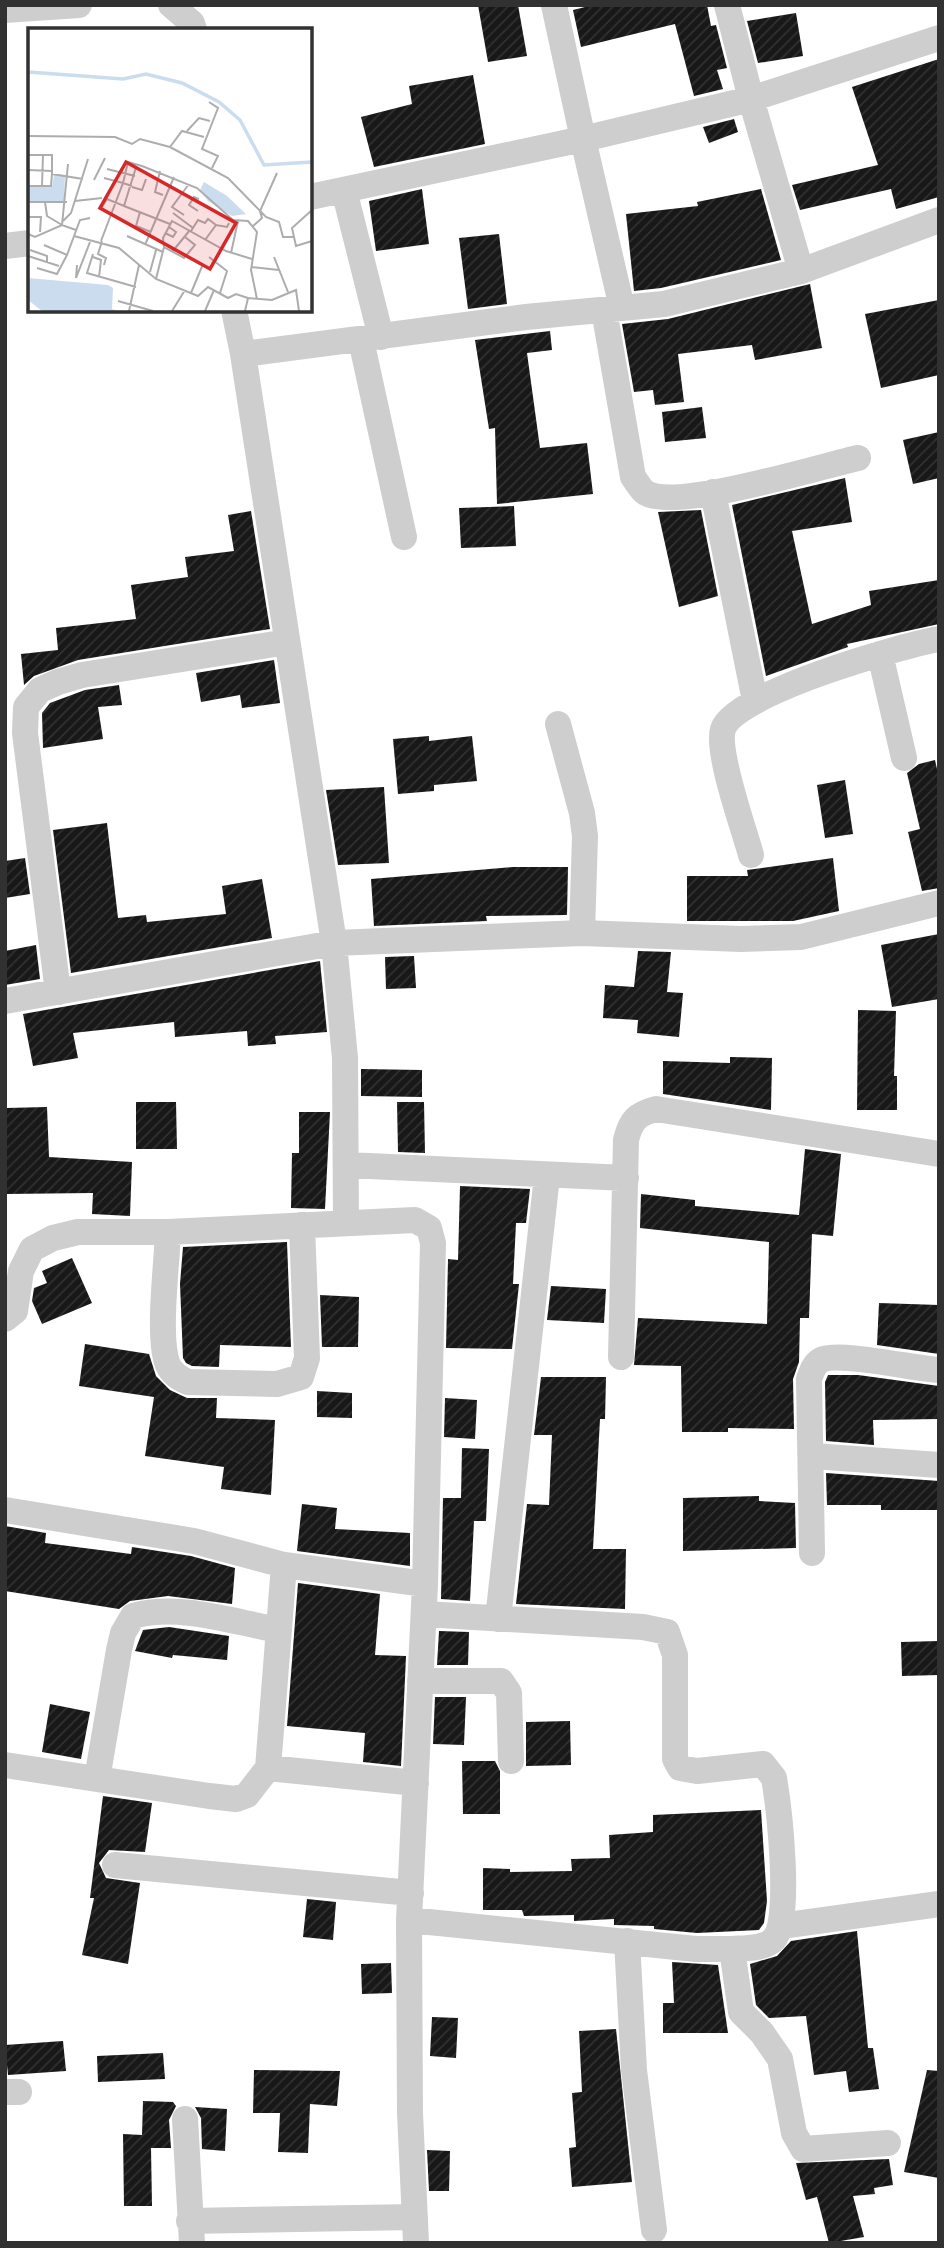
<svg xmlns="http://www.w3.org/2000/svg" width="944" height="2248" font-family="'Roboto Condensed',sans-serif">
<defs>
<pattern id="building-hatch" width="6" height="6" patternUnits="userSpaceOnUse" patternTransform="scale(1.75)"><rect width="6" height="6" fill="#181818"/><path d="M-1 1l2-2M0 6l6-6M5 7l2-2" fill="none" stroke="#313131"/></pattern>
</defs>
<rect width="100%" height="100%" fill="#fff"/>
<path fill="url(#building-hatch)" d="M478,5H518L527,56L488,62Z
M593,5H707L711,26L716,25L727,68L717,70L723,89L694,96L675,24L581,47L573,10Z
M796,13L803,56L758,63L747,21Z
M939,59V197L896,209L891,189L800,210L792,185L878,165L852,87Z
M473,75L485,144L374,167L361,117L412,104L409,86Z
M734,119L738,132L709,143L703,127Z
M422,189L429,244L376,251L369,201Z
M761,189L781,260L661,288L634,291L626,214L698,206L697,202Z
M499,234L507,304L468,309L459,238Z
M810,284L822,348L755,360L752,345L678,354L684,402L655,405L653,390L634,392L622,324L668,319Z
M939,300V375L881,388L865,314Z
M550,331L552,350L527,353L540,448L587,443L593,494L497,504L495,428L489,429L475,340Z
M702,407L706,438L665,442L662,412Z
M939,432V478L913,484L903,440Z
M845,478L852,522L792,531L812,624L871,605L869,591L939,580V624L847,644L848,647L766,676L732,505Z
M514,506L516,546L461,548L459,508Z
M701,510L718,596L679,607L658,512Z
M251,511L270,629L78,660L34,676L24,685L21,654L58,650L56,628L136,619L131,585L188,577L185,557L234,551L228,515Z
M274,660L280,703L242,708L240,695L201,702L196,673Z
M119,685L122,705L98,707L103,739L43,748L42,713L50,703L85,690Z
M429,736V741L472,736L477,781L434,785V791L398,794L393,739Z
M935,760L939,778V888L922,891L908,832L920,829L907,773L919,764Z
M845,780L853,834L825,838L817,785Z
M384,787L389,863L338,865L326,790Z
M107,823L118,918L146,915L147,922L226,914L222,886L262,879L272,938L71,973L53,830Z
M25,858L30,894L5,898V861Z
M833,858L839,911L793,921H687V876H748L747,870Z
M513,867H568L567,915L486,916L487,921L374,926L371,879Z
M939,934V999L892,1007L881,945Z
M36,945L40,979L5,985V951Z
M638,951L671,952L667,992L683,993L679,1037L637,1033L638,1020L603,1018L605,985L634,987Z
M414,956L416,988L386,989L385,957Z
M320,961L327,1032L275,1036L276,1044L248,1046L247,1031L175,1037L174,1022L73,1033L78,1058L33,1066L23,1014Z
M858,1010L896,1011L894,1076H897V1110H857Z
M730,1057L772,1058L771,1110L663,1094V1061L730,1063Z
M361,1069L422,1070V1097L361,1096Z
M136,1102H176L177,1149H136Z
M397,1102H424L425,1153L398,1152Z
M47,1107L49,1157L132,1162L130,1216L92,1214L93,1193L6,1194V1108Z
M299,1112H330L325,1209L291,1208L292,1153H299Z
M805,1149L841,1154L833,1236L812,1234L809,1318H800L799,1362L793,1379L794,1429L728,1428V1432H682L681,1366L634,1365L638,1318L767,1324L769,1242L640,1228L641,1194L695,1200V1206L799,1215Z
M460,1186L530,1189L526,1223H516L513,1284H519L512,1349L446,1348L448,1259L458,1260Z
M287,1242L291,1347L220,1345L219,1367L192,1366L186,1363L183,1358L180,1284L183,1247Z
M72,1258L92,1303L42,1324L32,1301L34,1288L47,1283L42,1271Z
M551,1286L606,1289L604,1323L547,1320Z
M320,1295L359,1297L358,1347H322Z
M879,1303L939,1305V1354L877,1345Z
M85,1344L149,1354L156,1376L170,1390L187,1398H217L216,1418L275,1420L271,1495L221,1489L224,1467L145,1456L154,1397L79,1386Z
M828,1375H858L939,1386V1419L873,1420L874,1445L826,1441L825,1382Z
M541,1377H606L605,1419H600L593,1549H626L625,1609L516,1604L527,1504L549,1505L552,1435H534Z
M317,1391L352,1393V1418L317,1417Z
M445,1398L477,1400L475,1439L444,1437Z
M462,1448L489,1449L486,1521H474L470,1601L441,1599L443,1498H461Z
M826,1473L939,1481V1510H881V1505H827Z
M759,1496V1501L795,1503L796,1548L683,1551V1498Z
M302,1504L337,1508L335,1529L410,1533V1566L297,1551Z
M5,1526L46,1533L45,1543L131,1554L132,1547L191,1556L235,1568L232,1604L168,1596L130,1601L119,1609L5,1591Z
M298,1583L380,1594L375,1655L406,1656L401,1766L363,1762L365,1733L287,1726Z
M169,1627L229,1636L227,1660L173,1655L172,1658L135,1651L143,1630Z
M439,1631L469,1632L468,1665H437Z
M939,1641V1675L902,1676L901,1642Z
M435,1697H466L464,1745L433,1744Z
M50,1704L90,1712L81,1759L42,1752Z
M570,1721L571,1765L526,1766V1722Z
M462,1761H495L500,1771V1814H463Z
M103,1796L152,1803L145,1852L109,1850L99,1863L106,1878L140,1883L128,1964L82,1955L94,1898H90Z
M761,1810L767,1901L764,1923L759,1930L697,1933L654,1929V1926L614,1925V1919L574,1921V1915L524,1916L522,1910H483V1868L510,1869V1872L572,1871L571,1859L610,1858L609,1835L653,1832V1815Z
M307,1899L336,1902L333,1940L303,1937Z
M857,1931L868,2048H873L879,2089L849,2092L846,2071L814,2075L806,2016L769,2018L756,2005L750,1964L777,1956L791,1941Z
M672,1962L718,1965L728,2033H663V2003H674Z
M391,1963L392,1993L362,1994L361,1964Z
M432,2017L458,2018L456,2058L430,2056Z
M616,2029L632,2182L572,2187L569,2148L576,2147L572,2093L582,2092L579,2031Z
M63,2041L66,2071L8,2075L5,2045Z
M163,2053L165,2079L98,2082L97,2056Z
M254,2070L340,2071L337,2106L310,2104L308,2153L278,2152L280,2113H253Z
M927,2070L939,2071V2178L904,2172Z
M143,2101L173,2102L176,2106L169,2120L171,2148H151L152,2206H124L123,2134L142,2135Z
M195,2107L227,2109L225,2151L202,2149L201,2118Z
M427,2150L450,2151L449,2191H429Z
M889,2159L893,2185L874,2188L875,2194L853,2196L864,2237L829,2243L817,2197L806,2200L796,2163Z"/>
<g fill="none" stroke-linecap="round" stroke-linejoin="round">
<path stroke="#cecece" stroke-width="26" d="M171,5L192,23L194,30
M554,5L583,139L751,99L939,38
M727,5L751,99L801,271
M5,10L79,5
M344,190L381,337
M310,197L583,139L622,308
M5,246L30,243
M234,310L243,354L526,317L664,304L801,271L939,220
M604,310L633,477C637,482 641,490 646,493C677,511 818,467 858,458
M361,340L404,537
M243,354L334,943L345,1058L346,1223
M713,492L755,701
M880,654L904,758
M558,724L582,813L585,836L582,933
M751,855C744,829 716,752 723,729C735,693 900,646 939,639
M58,992L25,733L26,707L40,690L58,682L82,675L287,642
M5,1001L334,943L582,933L741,939L801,937L939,903
M347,1165L626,1178
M168,1232C167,1264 157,1338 168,1365C172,1374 179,1378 188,1382L277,1384L301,1377L307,1358L302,1225
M5,1319L15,1311L21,1271L32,1249L53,1238L78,1232H168L415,1220L429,1228L433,1243L425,1584L409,1920L410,2113L416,2243
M621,1357L626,1140C631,1120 637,1114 656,1109L939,1154
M813,1456L939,1465
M5,1510L194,1541L284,1565L425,1584
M812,1553L809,1379C812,1371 814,1364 821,1360C840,1351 914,1369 939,1370
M424,1614L643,1627L667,1632L675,1655V1759L680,1768L697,1771L763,1764L774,1778C779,1807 792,1920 774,1939C765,1949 744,1948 732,1949
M498,1619L547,1176
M420,1681H501L509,1693L511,1761
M5,1765L209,1796L236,1799L247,1795L268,1768L284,1565
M268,1768L416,1783
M97,1779L119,1650L123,1633L133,1616C179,1603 233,1622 279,1630
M115,1865L411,1893
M409,1920L696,1949H732L741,2012L762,2033L780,2059L794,2133L803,2149L888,2143
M781,1926L939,1904
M627,1941L634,2070L654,2230
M5,2092H19
M185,2119L192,2243
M189,2221L415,2217"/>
</g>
<g transform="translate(28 28)">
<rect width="284" height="284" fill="#fff"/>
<path d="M26,147L37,148L36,173H0V158L24,159ZM176,154L199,168L218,186L204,188L180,173L172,162ZM0,250L80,257L85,260L84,281L90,283H14L0,272Z" fill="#cbdcee"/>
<path fill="none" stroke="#cbdcee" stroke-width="3.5" d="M0,44L95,51L118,46L154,55L191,74L212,92L236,137L284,134"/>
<path fill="none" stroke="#adadad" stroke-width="2" d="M181,74L190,80L174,121L190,128L184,140M159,103L171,90L182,93M0,108L87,109L104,116L112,111L142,119L200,150L238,189L251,194L255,209H265M142,119L154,103L176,109M0,127H24V146M79,141L107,148M0,142L24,143M132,143L127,164L135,167M76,150L95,155L100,134L114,138L169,160L205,192L220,193L229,204L223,242L229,271M66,152L77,130M0,158H23L24,146L55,151M14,158L15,127M104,159L114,162L118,151M47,173L74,170M0,174H39M17,174L19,188L34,197M96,178L142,196M72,182L79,171L96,178L109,136M284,182L264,200L268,218L284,213M170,183L161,177L166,169L171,171M112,184L108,198L123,204M145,185L165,200M156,187L144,179L161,156M0,189H13L12,204M35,193L43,185L60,131M34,197L40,136M225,198L234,190L232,183L249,145M163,203L170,192L177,195L180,191L188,197M137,205L145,209L148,204L141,199M0,206L7,209L34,197L48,202M46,208L91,220L128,251L170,268L180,259L200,270L208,266L220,270M99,208L135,224M177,212L188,197L199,199L201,195M73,213L95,155L104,158M74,213L70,226L78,230L76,237M16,217L39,227L52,192L62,190M117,217L146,149M136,219L135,210L144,193L198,223L224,231M2,222L19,228V234M144,224L162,202M203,225L210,193M65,226L59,245L108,259M0,228L31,238M65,229L73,232L71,249M181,229L199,243L192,265M246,229L260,264M49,237L48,250L62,214M223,239L251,242M9,240L29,246L39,227M122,244L128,222M128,251L136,219L156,230L167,217L157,209M163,265L175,236M90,273L125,283M101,283L111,237M144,283L157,262M177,283L186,262M217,283L220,270L244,272L268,262L271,283"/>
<path fill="#d62828" fill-opacity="0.15" stroke="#d62828" stroke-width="3.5" d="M98,134L208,195L182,241L72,180Z"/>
<rect width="284" height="284" fill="none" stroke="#313131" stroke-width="3.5"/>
</g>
<rect width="944" height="2248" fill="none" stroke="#313131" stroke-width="14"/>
</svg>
